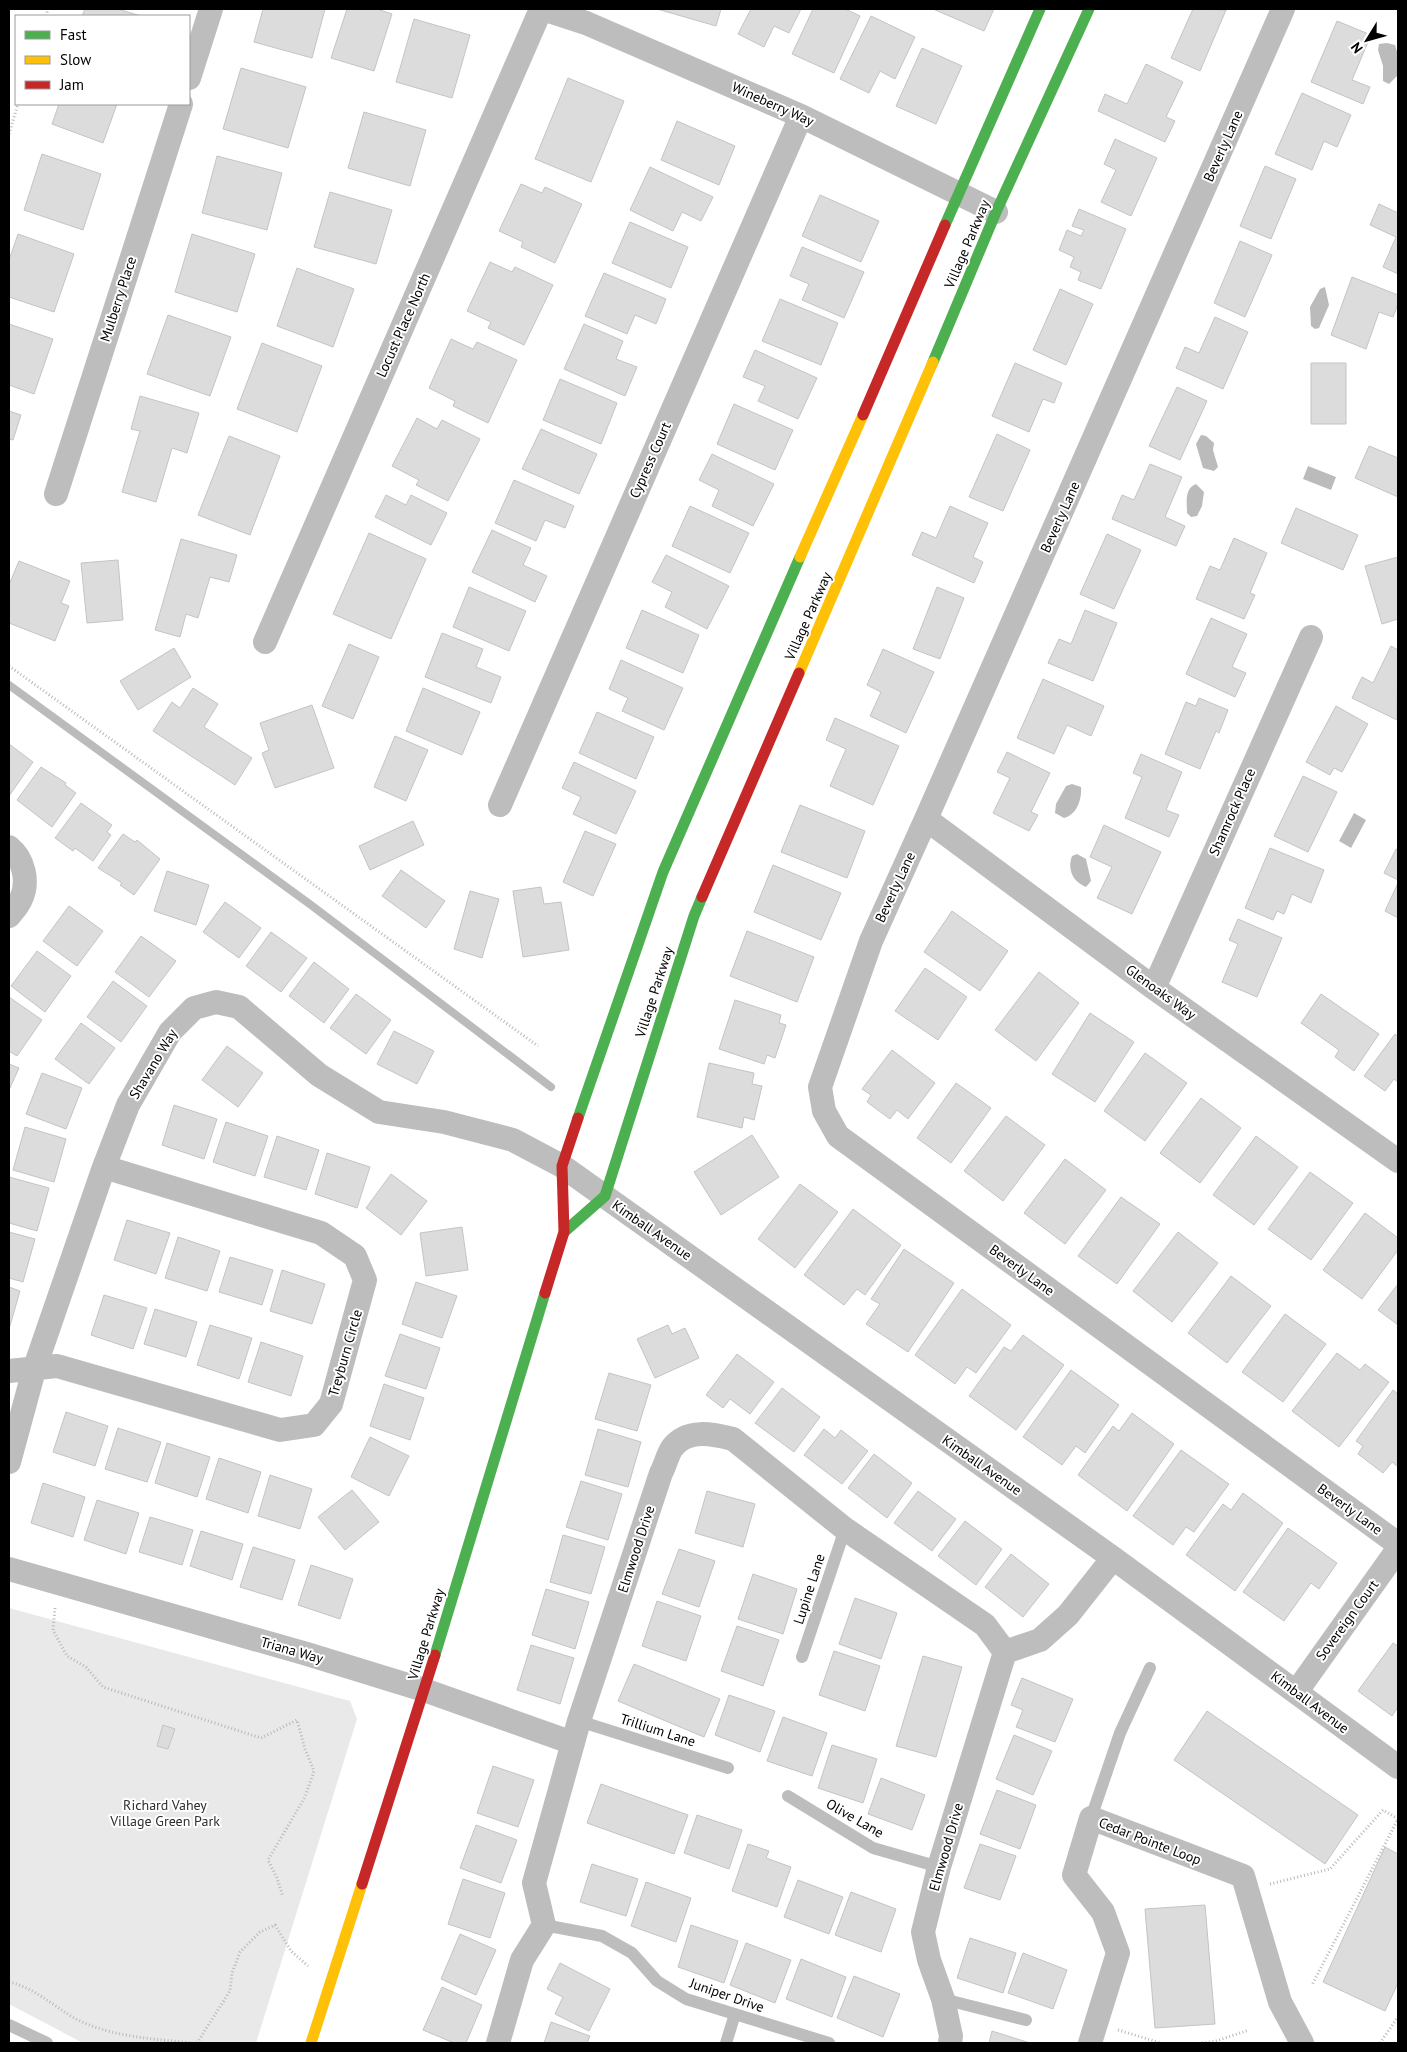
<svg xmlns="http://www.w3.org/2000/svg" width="1407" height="2052" font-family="'PT Sans',sans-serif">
<rect width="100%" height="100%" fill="#fff"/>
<path fill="#e9e9e9" d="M9,1608L350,1701L357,1719L256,2043H83L9,2004Z"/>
<path fill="#bbb" d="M1387,43L1395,45L1398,55V75L1389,84L1383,81V66L1378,50L1379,44Z
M1325,287L1329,305L1319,328L1315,329L1311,326L1310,307L1320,289Z
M1201,435L1206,436L1214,443L1213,450L1218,467L1214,471L1203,468L1196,444Z
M1308,466L1336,477L1331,490L1303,479Z
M1196,484L1204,492L1202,506L1197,516L1191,517L1187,513C1187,502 1184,489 1196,484Z
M1072,784L1081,787C1082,799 1077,815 1064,818L1055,813L1056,804L1066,786Z
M1354,813L1366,820L1351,848L1339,841Z
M1077,854L1086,859L1091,881L1086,887C1073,882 1067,870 1072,856Z"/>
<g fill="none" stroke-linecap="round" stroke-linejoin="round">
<path stroke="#bbb" stroke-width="8" d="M9,685L311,905L551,1087"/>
</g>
<path fill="#dcdcdc" stroke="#c4c4c4" d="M85,9H118L141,16H82Z
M263,9H325L312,58L254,42Z
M347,9H377L392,14L374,71L331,58Z
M657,9H721L716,26Z
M751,9H801L789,33L774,26L764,47L738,34Z
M813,9H845L860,16L834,73L792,54Z
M933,9H994L984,31Z
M1193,9L1226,10L1200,71L1171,58Z
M871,16L915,37L895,79L880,71L869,93L840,79Z
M414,19L470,35L452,98L396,82Z
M1337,21L1371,35L1352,80L1370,87L1363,104L1311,82Z
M922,48L962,66L936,124L896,106Z
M1146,64L1183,82L1166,117L1175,121L1165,142L1098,111L1105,94L1127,104Z
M241,68L306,87L288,148L223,129Z
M568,78L624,101L591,182L535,159Z
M1302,93L1351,115L1337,147L1324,141L1312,170L1275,154Z
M59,104H117L103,143L52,124Z
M364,112L426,130L410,186L348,168Z
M677,121L735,146L719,185L661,160Z
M1115,139L1157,158L1131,216L1101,202L1116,170L1104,164Z
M42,154L101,174L83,230L24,210Z
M217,156L282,173L267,230L202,213Z
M1265,166L1296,179L1271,239L1240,226Z
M650,167L713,197L701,221L682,212L673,231L630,210Z
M521,184L542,193L545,187L582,204L555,263L521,247L523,242L499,231Z
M330,192L392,210L376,264L314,247Z
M820,195L879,221L861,262L802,236Z
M1379,204L1398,213V274L1383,267L1396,237L1370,225Z
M1079,209L1126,229L1101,289L1078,280L1081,272L1070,267L1074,257L1059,250L1067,230L1081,236L1084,230L1072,226Z
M630,222L688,247L671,288L612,263Z
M18,234L74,254L54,312L9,297V260Z
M192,234L255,254L237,312L175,292Z
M1240,241L1272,255L1245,317L1214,303Z
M802,247L864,272L844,318L802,300L809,284L790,276Z
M490,262L512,272L515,267L553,285L524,345L488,328L491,322L467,311Z
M297,268L354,289L333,347L277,326Z
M604,273L666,299L656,324L635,315L627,334L585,316Z
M1352,277L1398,295V304L1393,317L1379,312L1366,349L1331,335Z
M1060,289L1093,304L1066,365L1033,350Z
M780,299L838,323L821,365L762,341Z
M168,315L231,337L210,396L147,374Z
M1215,317L1248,332L1223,389L1176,368L1185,347L1199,353Z
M9,324L53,339L34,394L9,385Z
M584,324L623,341L616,359L637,367L625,396L564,369Z
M451,339L473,349L477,342L517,360L488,423L453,406L455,401L429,388Z
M262,343L322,366L297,432L237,409Z
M755,350L817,378L798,419L758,401L765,386L743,377Z
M1015,363L1062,383L1054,403L1043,399L1029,432L992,416Z
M1311,363H1346V424H1311Z
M560,379L617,403L601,444L543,420Z
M1177,387L1207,401L1180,460L1149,446Z
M140,396L199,413L187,453L172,448L156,502L122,492L140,431L131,429Z
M734,404L793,430L775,470L717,444Z
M9,411L21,415L13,440L9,439Z
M417,418L437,429L442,420L480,439L448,501L416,485L419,480L392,466Z
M541,429L597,454L579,494L522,469Z
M997,434L1030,450L1003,511L969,497Z
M229,436L280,456L250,535L198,515Z
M1369,446L1398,458V497L1355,478Z
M712,454L774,484L753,526L712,506L719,490L699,480Z
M1150,464L1182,477L1165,517L1185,526L1176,546L1112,519L1122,495L1134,500Z
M514,480L574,506L565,528L545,520L536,541L495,523Z
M386,495L406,505L411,495L447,513L431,545L375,517Z
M690,506L749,533L730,573L672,546Z
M950,506L988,523L973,557L983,562L974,583L912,555L922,532L936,538Z
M1296,508L1358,535L1343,570L1281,543Z
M492,530L531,548L523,565L547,576L535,602L472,572Z
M369,533L426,559L391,639L333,614Z
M1107,534L1141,550L1114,609L1080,594Z
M1234,538L1267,553L1250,593L1255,595L1244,619L1196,599L1210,566L1220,570Z
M181,539L237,555L229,582L210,577L198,618L186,614L180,637L155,630Z
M666,555L729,586L707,629L665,607L672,592L652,582Z
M1398,557V619L1382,624L1365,566Z
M118,560L123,620L87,623L81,563Z
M19,561L70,581L61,603L69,606L55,641L9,623V585Z
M469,587L526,611L509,651L453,627Z
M937,587L964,598L940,659L913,649Z
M642,610L699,635L683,673L626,648Z
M1085,610L1117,623L1093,681L1048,663L1059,639L1071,644Z
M1211,618L1247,634L1232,667L1246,673L1235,697L1186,674Z
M442,633L483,649L476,667L501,677L491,703L425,677Z
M349,644L379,657L353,719L322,706Z
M1391,646L1398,650L1397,720L1352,698L1362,677L1373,683Z
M174,648L191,677L138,710L120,681Z
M883,649L934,672L906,733L870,716L881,692L867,685Z
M621,660L683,688L664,730L622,711L628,698L609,689Z
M1043,679L1104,706L1091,736L1067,725L1054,754L1017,738Z
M193,688L218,704L204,727L252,758L235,785L153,731L172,702L180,708Z
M423,688L480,712L462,755L406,731Z
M1199,698L1228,710L1219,733L1216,731L1200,769L1165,754L1186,702L1196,706Z
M312,705L334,768L275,788L262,753L269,750L260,723Z
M1336,706L1368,724L1342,772L1334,768L1330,775L1306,762Z
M597,712L654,737L636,779L579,753Z
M835,718L899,746L873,805L830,786L846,749L826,740Z
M395,736L428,750L406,801L374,787Z
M9,744L33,762L9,796Z
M1007,752L1050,773L1031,812L1038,815L1029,831L993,813L1010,778L997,772Z
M1141,754L1182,772L1166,810L1179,815L1169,837L1125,818L1142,777L1133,773Z
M574,762L636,791L616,834L573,814L581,797L562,788Z
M41,767L66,783L65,785L76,793L52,827L17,800Z
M1303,776L1337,792L1308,852L1274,836Z
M81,803L112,825L107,832L111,835L93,861L75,848L73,851L55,838Z
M800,805L865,831L847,878L781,852Z
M413,821L424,845L370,870L359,846Z
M1104,825L1161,852L1132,914L1097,898L1112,867L1090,857Z
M585,831L616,844L593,896L563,882Z
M123,834L135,842L137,840L160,859L134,895L120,885L122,883L98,868Z
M1270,848L1324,870L1311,903L1292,894L1284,914L1277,911L1273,920L1245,908Z
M1396,849L1398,850V880L1384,873Z
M773,865L841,893L821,940L754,912Z
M401,870L445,901L426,928L382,896Z
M167,871L209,885L196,925L154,911Z
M1398,883V918L1385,911Z
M541,887L544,904L561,902L569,950L523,957L513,891Z
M470,891L499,899L482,958L454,949Z
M225,902L261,928L239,958L203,932Z
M69,906L103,931L77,966L43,941Z
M952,911L1008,951L980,991L924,952Z
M1238,919L1282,938L1257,997L1222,982L1238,944L1229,940Z
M747,931L814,957L797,1002L730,976Z
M271,932L307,958L281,992L246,966Z
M141,936L176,961L149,997L115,972Z
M37,951L71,976L45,1012L11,986Z
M314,962L349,989L324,1023L289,996Z
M925,968L967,997L938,1040L895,1011Z
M1039,972L1079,1003L1036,1061L995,1030Z
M113,981L147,1006L121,1042L87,1017Z
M356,994L391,1020L366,1054L330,1028Z
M1321,994L1379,1034L1354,1071L1335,1057L1339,1050L1301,1023Z
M9,997L42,1020L17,1056L9,1051Z
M735,1000L781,1015L779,1023L786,1025L775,1058L767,1055L764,1064L719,1049Z
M1090,1013L1134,1042L1095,1102L1052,1074Z
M81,1023L115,1048L89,1084L55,1059Z
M394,1031L434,1051L417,1084L377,1064Z
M1395,1034L1398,1037V1082L1394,1079L1385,1091L1364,1076Z
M227,1046L263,1073L238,1107L202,1080Z
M892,1050L935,1083L908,1119L897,1110L890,1119L867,1102L871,1095L862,1089Z
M1145,1053L1187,1083L1145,1141L1104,1111Z
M709,1063L754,1073L752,1084L762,1086L754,1120L744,1117L742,1128L697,1117Z
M9,1064L19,1068L9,1090Z
M42,1073L82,1088L66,1129L26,1114Z
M956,1083L991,1108L951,1163L917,1138Z
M1201,1098L1241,1128L1200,1183L1160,1153Z
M174,1105L217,1119L204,1159L162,1145Z
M1006,1116L1045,1145L1003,1201L964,1171Z
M226,1122L268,1136L255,1176L213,1162Z
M25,1127L66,1139L54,1182L13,1170Z
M752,1135L779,1177L721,1215L694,1172Z
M277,1136L319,1150L306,1190L264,1177Z
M1256,1136L1298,1167L1254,1225L1213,1195Z
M327,1153L370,1167L357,1208L315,1194Z
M1065,1159L1106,1190L1065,1244L1024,1213Z
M1310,1172L1353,1203L1311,1260L1268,1229Z
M391,1174L427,1201L401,1235L366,1208Z
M9,1177L49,1188L37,1231L9,1223Z
M800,1184L838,1212L795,1268L758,1239Z
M1121,1197L1160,1224L1117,1284L1078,1256Z
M853,1209L901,1245L865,1295L857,1289L844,1305L804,1275Z
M1365,1213L1398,1238V1250L1362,1299L1323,1270Z
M127,1220L170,1233L156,1274L114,1260Z
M462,1227L468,1270L426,1276L420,1233Z
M9,1232L35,1239L23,1282L9,1278Z
M1178,1232L1218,1263L1172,1322L1133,1291Z
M178,1237L220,1251L207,1291L165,1278Z
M904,1249L954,1283L908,1352L866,1324L880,1304L871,1299Z
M230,1257L273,1270L262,1305L219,1292Z
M282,1270L325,1284L312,1324L270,1311Z
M1231,1276L1271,1306L1227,1363L1188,1333Z
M416,1282L457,1296L442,1338L402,1324Z
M1398,1284V1325L1378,1310Z
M9,1287L20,1291L9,1329Z
M962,1289L1011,1325L976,1373L967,1367L955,1384L915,1355Z
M104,1295L147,1308L133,1349L91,1335Z
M155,1309L197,1322L186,1357L144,1344Z
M1285,1314L1326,1344L1283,1402L1242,1372Z
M210,1325L252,1338L239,1379L197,1365Z
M668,1325L672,1334L685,1328L699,1358L655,1378L637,1339Z
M400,1334L440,1348L426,1389L385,1376Z
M1023,1335L1064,1365L1016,1430L969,1396L1004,1347L1011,1351Z
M261,1342L303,1356L291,1396L248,1382Z
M1337,1353L1360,1370L1365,1364L1389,1382L1339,1447L1292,1411Z
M737,1354L774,1382L750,1414L730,1399L723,1408L706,1395Z
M1071,1370L1119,1405L1085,1453L1076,1446L1062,1465L1023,1437Z
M609,1373L651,1385L637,1431L595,1419Z
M384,1384L424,1398L410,1440L370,1426Z
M782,1388L820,1417L794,1452L755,1423Z
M1393,1390L1398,1394V1465L1397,1466L1392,1462L1383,1473L1358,1454L1363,1446L1356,1441Z
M66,1412L108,1426L95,1466L53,1452Z
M1132,1413L1174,1444L1127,1511L1078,1475L1113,1426L1119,1431Z
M118,1428L161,1442L147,1482L105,1469Z
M598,1429L641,1442L628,1487L585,1475Z
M824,1429L835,1438L841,1430L868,1451L842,1484L804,1455Z
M370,1437L409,1456L389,1496L351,1477Z
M167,1443L210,1457L197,1497L155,1483Z
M1181,1450L1229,1484L1194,1532L1186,1527L1173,1545L1133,1516Z
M874,1454L912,1483L887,1518L848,1488Z
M219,1458L261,1472L248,1513L206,1499Z
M270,1475L312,1489L300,1529L258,1516Z
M581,1481L622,1494L608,1540L566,1527Z
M43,1483L85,1497L73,1537L31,1523Z
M352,1490L379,1522L345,1550L318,1517Z
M707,1491L755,1504L743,1547L695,1533Z
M918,1491L956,1519L932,1551L894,1523Z
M1243,1493L1283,1523L1235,1591L1186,1555L1223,1504L1231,1510Z
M97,1500L139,1513L126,1554L84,1540Z
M150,1517L193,1530L182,1565L139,1552Z
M965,1521L1002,1549L976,1585L938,1556Z
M1288,1528L1337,1563L1319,1589L1311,1583L1284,1621L1243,1592Z
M201,1531L243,1544L232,1580L190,1566Z
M563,1535L605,1547L591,1594L550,1582Z
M253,1547L295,1560L282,1600L240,1587Z
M679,1549L715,1561L699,1607L662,1594Z
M1011,1554L1049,1584L1023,1617L985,1587Z
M311,1565L353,1579L340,1619L298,1605Z
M753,1574L797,1589L783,1634L738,1619Z
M546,1589L589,1602L575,1649L532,1635Z
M855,1598L897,1613L881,1659L839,1644Z
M657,1601L701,1616L686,1661L642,1646Z
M737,1626L779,1640L763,1686L721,1671Z
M1393,1643L1398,1646V1707L1392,1716L1358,1691Z
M531,1645L574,1658L560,1704L517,1690Z
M834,1651L880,1666L865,1711L819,1695Z
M923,1656L962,1667L936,1757L896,1746Z
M634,1664L720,1699L704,1737L618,1701Z
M1022,1678L1073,1699L1055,1742L1016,1727L1023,1710L1011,1705Z
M729,1695L775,1711L760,1752L715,1735Z
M1207,1711L1358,1815L1325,1864L1174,1760Z
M783,1717L827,1733L812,1776L767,1761Z
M163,1725L175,1729L168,1749L157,1746Z
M1014,1735L1052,1751L1033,1795L996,1779Z
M832,1745L877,1759L863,1803L818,1788Z
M493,1766L534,1780L518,1827L477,1813Z
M881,1778L925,1795L912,1830L868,1814Z
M601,1784L688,1815L674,1854L587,1823Z
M997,1790L1036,1805L1020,1849L980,1834Z
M697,1815L742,1830L729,1869L684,1853Z
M476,1825L517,1840L501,1883L460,1868Z
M748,1844L769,1851L766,1858L791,1867L777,1907L732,1891Z
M980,1844L1016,1856L1000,1900L964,1888Z
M1385,1847L1398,1854V1983L1385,2011L1323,1982Z
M592,1864L638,1879L626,1916L580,1902Z
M463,1879L505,1893L490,1938L448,1924Z
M798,1880L843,1897L829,1934L784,1917Z
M646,1882L691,1898L676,1942L631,1926Z
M851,1892L896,1909L881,1952L835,1935Z
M1205,1905L1215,2024L1155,2028L1145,1909Z
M691,1925L738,1941L724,1983L678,1967Z
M460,1934L496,1950L476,1995L441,1979Z
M970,1938L1016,1953L1003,1993L957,1978Z
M746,1943L791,1960L775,2003L730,1985Z
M1023,1953L1067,1970L1053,2009L1008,1993Z
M801,1959L846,1977L832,2017L786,1999Z
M560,1963L610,1989L589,2031L555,2014L563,1997L547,1989Z
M854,1976L900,1994L883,2037L837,2018Z
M442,1987L482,2005L466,2043H454L423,2030Z
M551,2022L590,2036L587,2043H544Z
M992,2031L1030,2043H989Z"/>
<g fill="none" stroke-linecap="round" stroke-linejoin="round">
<path stroke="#b8b8b8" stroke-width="3" stroke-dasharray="1 2.5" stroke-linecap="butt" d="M46,16L48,9
M9,134L18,104
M9,666L538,1046
M55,1608L53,1630L67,1656L86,1667L103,1687L261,1738L297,1720L305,1749L314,1771L305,1797L268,1860L277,1878L283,1897
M1270,1884L1330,1869L1383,1810L1398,1819L1312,1985
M9,1982C35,1988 53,2006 76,2019C111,2037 154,2039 192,2043
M1118,2030L1161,2043
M197,2043L230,1991L232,1973L240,1952L260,1932L275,1925L291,1951L308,1966
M1202,2043L1216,2041L1249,2030
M1380,2043L1398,2017"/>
<path stroke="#bdbdbd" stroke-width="12" d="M802,1657L845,1529
M579,1721L728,1768
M788,1796L873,1848L939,1867
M1091,1818L1120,1733L1150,1668
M544,1925L602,1936L632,1953L657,1981L686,1999L829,2043
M943,1999L1026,2020
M9,2025L47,2043
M726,2043L735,2014"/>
<path stroke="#bdbdbd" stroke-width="24" d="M543,9L586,23L801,116L996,212
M1283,9L926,819L871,941L820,1087L824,1111L838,1136L1398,1544
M189,78L211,9
M56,494L181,104
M265,642L541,9
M500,805L801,116
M926,819L1154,988L1398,1161
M9,847C24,859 29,882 21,899C19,905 13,911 9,916
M1154,988L1311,637
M9,1371L57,1366L280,1430L314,1425L331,1404L365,1280L355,1256L321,1233L104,1167
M9,1462L34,1370L104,1167L128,1105L170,1032L194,1008L216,1002L239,1007L319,1075L379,1112L444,1122L513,1140L562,1166L1113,1558L1398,1767
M9,1569L307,1654L424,1690L573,1743
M1005,1652L1040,1640L1068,1615L1113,1558
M1297,1691L1398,1549
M498,2043L522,1960L544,1925L534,1883L579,1721L661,1473C665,1466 667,1456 672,1448C687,1428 713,1434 733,1439L845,1529L985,1625L1005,1652L939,1867L923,1932L929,1960L943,1999L951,2036L950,2043
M1090,2043L1118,1953L1103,1912L1074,1875L1091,1818L1243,1876L1280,2002L1302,2043"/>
<path stroke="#4caf50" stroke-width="11" d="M945,225L1040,9
M933,362L996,212L1089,9
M578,1118L663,872L800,557
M564,1232L605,1196L694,916L702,897
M435,1655L545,1293"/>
<path stroke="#ffc107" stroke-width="11" d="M800,557L863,415
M799,673L933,362
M311,2043L362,1884"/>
<path stroke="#c62828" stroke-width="11" d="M863,415L945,225
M702,897L799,673
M545,1293L564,1232L562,1166L578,1118
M362,1884L435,1655"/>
</g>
<g text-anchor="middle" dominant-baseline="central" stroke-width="4" stroke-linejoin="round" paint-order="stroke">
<g font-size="14" fill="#000" stroke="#fff">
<text transform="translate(773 104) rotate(24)">Wineberry Way</text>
<text transform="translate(1223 146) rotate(-66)">Beverly Lane</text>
<text transform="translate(967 244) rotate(-67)">Village Parkway</text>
<text transform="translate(118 299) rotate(-72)">Mulberry Place</text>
<text transform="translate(403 325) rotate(-66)">Locust Place North</text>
<text transform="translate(650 460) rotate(-66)">Cypress Court</text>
<text transform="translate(1060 517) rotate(-66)">Beverly Lane</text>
<text transform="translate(808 616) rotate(-66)">Village Parkway</text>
<text transform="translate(1232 812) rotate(-66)">Shamrock Place</text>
<text transform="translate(895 887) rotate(-65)">Beverly Lane</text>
<text transform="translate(654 992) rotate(-72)">Village Parkway</text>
<text transform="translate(1161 992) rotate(36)">Glenoaks Way</text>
<text transform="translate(153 1064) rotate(-59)">Shavano Way</text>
<text transform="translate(652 1230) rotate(35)">Kimball Avenue</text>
<text transform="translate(1022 1270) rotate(36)">Beverly Lane</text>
<text transform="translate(345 1353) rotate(-74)">Treyburn Circle</text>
<text transform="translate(982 1465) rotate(35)">Kimball Avenue</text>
<text transform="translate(1350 1509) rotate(36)">Beverly Lane</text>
<text transform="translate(636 1549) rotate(-72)">Elmwood Drive</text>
<text transform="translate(809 1589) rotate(-72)">Lupine Lane</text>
<text transform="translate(1347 1620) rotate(-54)">Sovereign Court</text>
<text transform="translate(426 1634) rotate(-73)">Village Parkway</text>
<text transform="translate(292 1650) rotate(16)">Triana Way</text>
<text transform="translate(1310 1702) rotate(37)">Kimball Avenue</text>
<text transform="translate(658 1730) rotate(18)">Trillium Lane</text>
<text transform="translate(855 1818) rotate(30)">Olive Lane</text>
<text transform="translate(1150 1841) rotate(21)">Cedar Pointe Loop</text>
<text transform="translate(946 1847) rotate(-74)">Elmwood Drive</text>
<text transform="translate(727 1995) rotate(19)">Juniper Drive</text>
</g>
<g font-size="14" fill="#2e2e2e" stroke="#fff">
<text x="165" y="1805">Richard Vahey<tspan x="165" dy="16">Village Green Park</tspan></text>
</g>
</g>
<rect width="1407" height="2052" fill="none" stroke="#000000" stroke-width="20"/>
<rect x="15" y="15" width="175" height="90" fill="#ffffff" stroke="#999999"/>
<rect x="25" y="31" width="25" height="8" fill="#4caf50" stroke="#999999"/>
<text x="60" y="40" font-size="15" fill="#000000">Fast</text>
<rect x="25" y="56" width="25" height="8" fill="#ffc107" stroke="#999999"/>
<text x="60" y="65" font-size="15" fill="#000000">Slow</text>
<rect x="25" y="81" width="25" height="8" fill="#c62828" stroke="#999999"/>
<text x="60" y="90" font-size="15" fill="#000000">Jam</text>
<g transform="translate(1367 40) rotate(233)" stroke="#ffffff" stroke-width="4" paint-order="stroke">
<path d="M0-4L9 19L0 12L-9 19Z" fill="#000000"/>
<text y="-8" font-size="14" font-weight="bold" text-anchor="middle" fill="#000000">N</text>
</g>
</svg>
